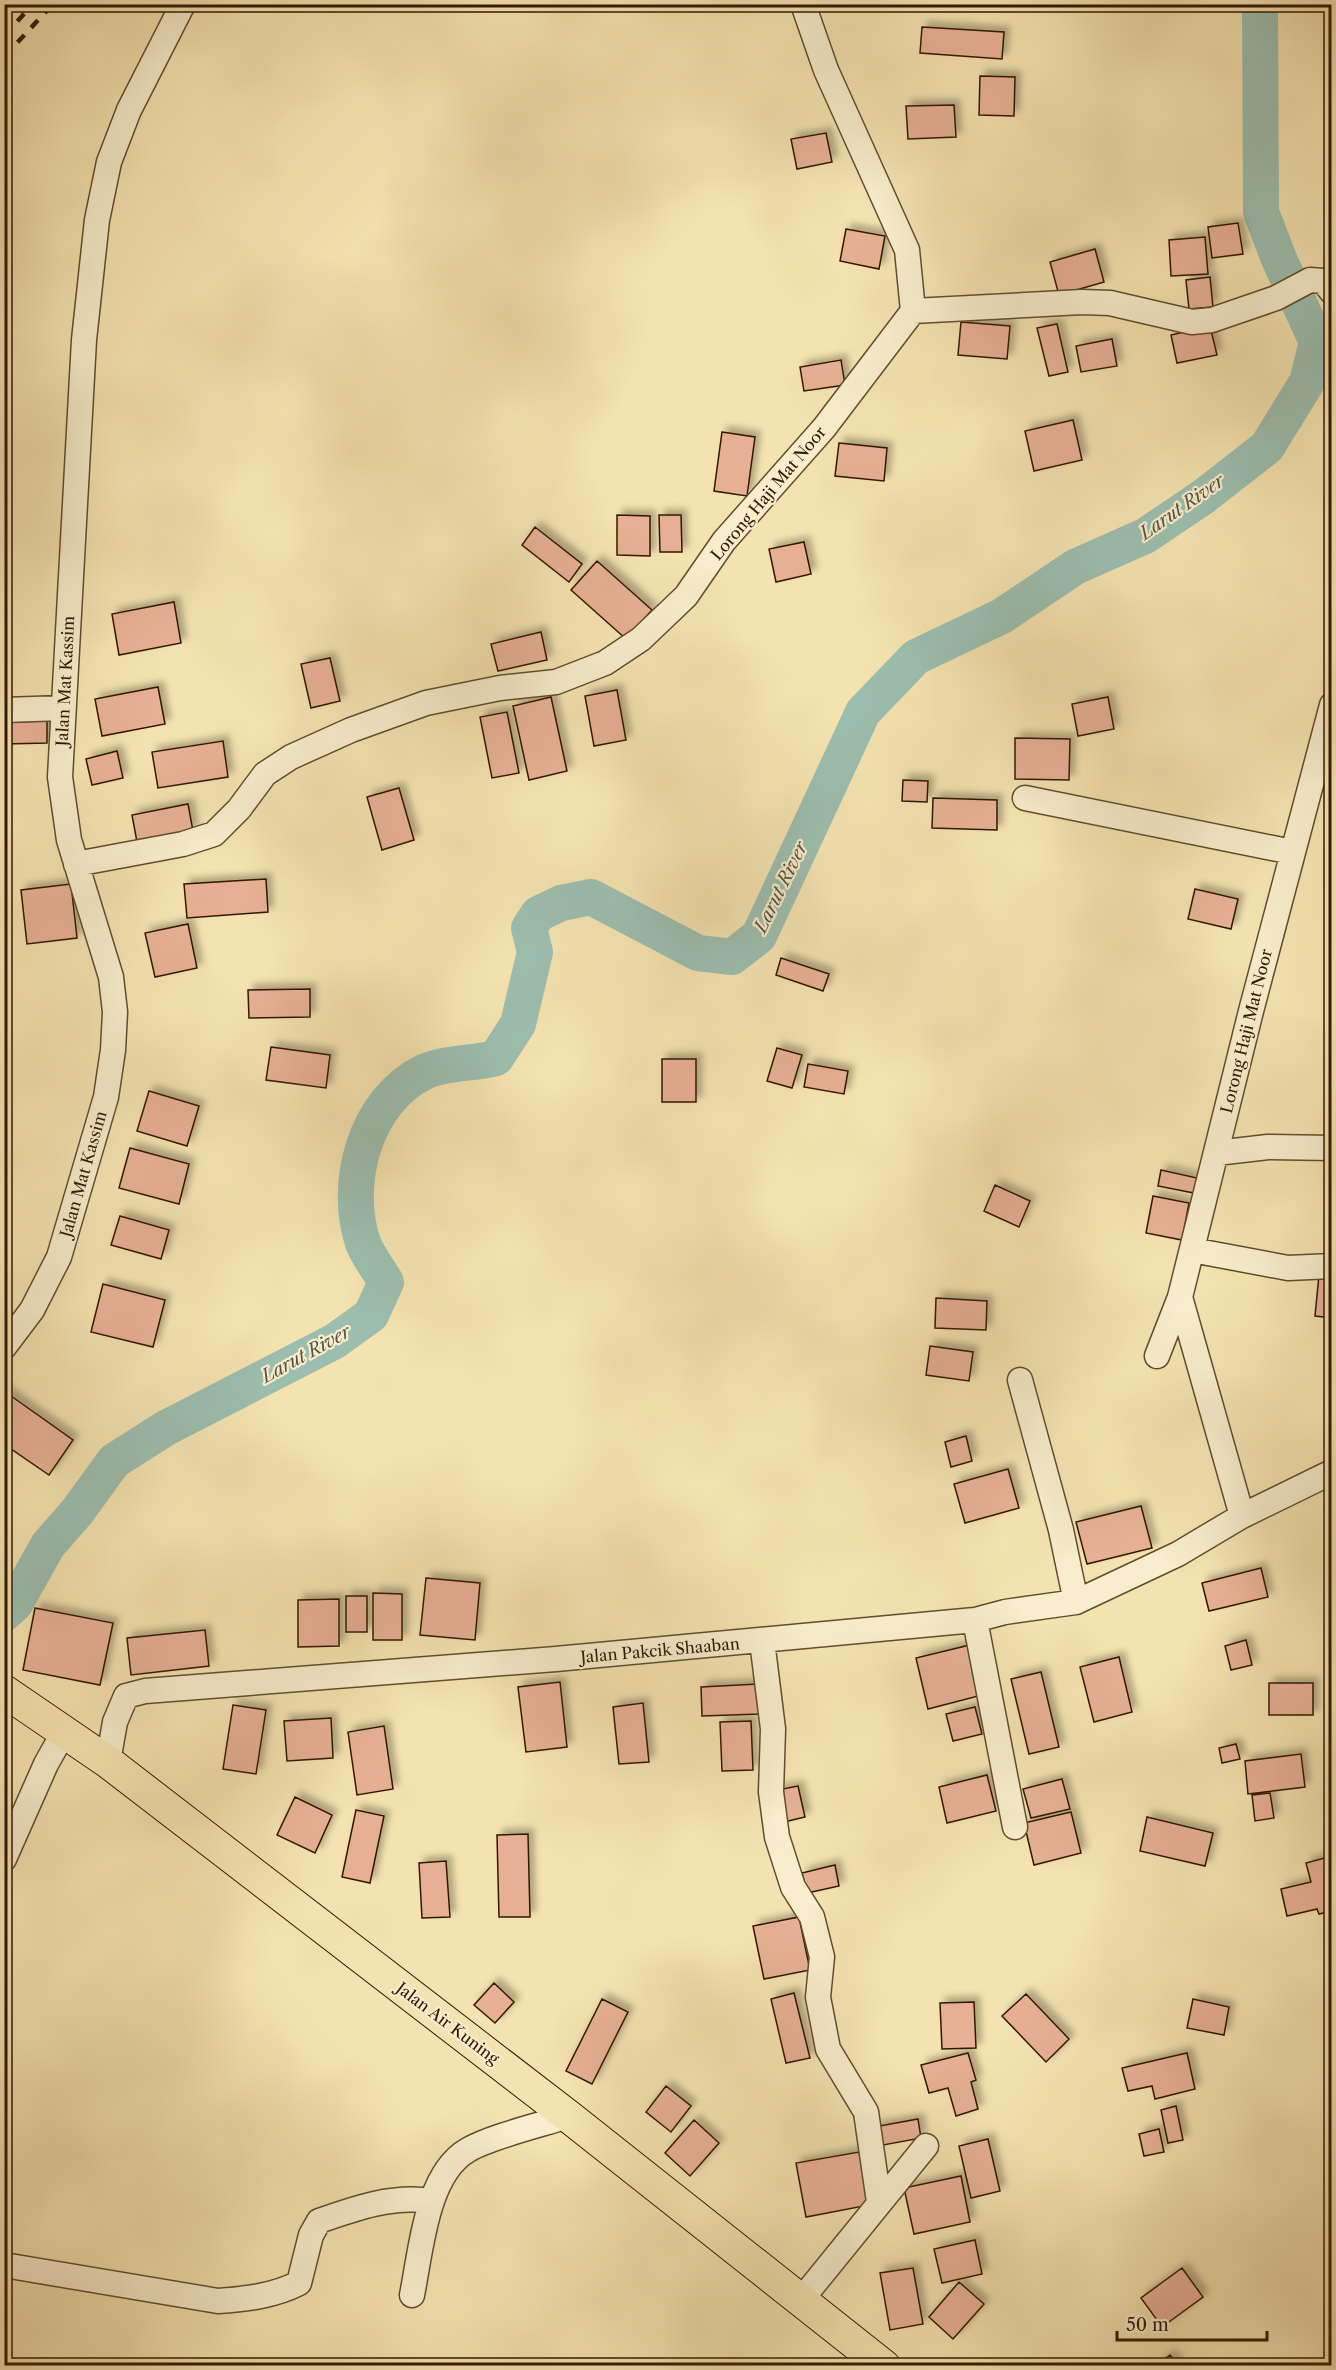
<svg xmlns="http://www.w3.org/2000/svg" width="1336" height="2370" font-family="'Libre Caslon Text',serif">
<defs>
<filter id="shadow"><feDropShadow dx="5.5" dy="-5.5" stdDeviation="3" flood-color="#0004"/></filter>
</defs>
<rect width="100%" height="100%" fill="#f4e3b0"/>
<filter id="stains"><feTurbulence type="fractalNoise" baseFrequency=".00333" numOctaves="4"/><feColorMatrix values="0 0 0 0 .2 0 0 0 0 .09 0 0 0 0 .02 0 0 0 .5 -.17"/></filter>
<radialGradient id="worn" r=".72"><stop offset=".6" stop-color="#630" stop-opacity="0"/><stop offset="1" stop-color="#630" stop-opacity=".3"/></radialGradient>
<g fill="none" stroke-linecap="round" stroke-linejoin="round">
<path stroke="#9cbeaf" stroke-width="36" d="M4,1614L15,1604L48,1545L77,1512L114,1461L166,1428L335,1341L371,1315L386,1282C379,1270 368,1256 363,1243C343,1183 365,1101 424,1072C446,1062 473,1064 496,1058L518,1024L535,952L529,928L538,914L561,903L591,897L698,953L732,957L759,936L863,712L916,657L1002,616L1075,567L1145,536L1203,497L1267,447L1307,382L1317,342L1279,259L1261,212L1260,4"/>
</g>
<path fill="#e7b094" stroke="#311900" stroke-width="1.5" filter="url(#shadow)" d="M922,27L1004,32L1002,59L920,53Z
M980,76L1015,77L1014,116L979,115Z
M954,105L956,137L908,139L906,106Z
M826,133L832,162L797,169L791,139Z
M1238,223L1243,254L1212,258L1208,227Z
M846,229L885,236L879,269L840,261Z
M1205,237L1208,274L1171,276L1169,240Z
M1095,249L1104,282L1059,295L1050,262Z
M1210,277L1213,307L1189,309L1186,280Z
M961,322L1010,326L1007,359L958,355Z
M1057,324L1068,372L1049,376L1037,328Z
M1210,326L1217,355L1177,363L1171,335Z
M1112,339L1117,366L1081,372L1076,346Z
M841,360L845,385L804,391L800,367Z
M1073,420L1082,460L1034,471L1025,431Z
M722,432L755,437L747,496L714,491Z
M839,443L887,448L884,481L835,476Z
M617,515L650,516V556L617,555Z
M659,515H681L682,552H660Z
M535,527L582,564L569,582L522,545Z
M804,542L811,574L776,582L769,549Z
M597,561L652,610L626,639L571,590Z
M174,602L181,643L119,655L112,614Z
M541,632L547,660L498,671L491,644Z
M330,658L340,701L311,708L301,664Z
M158,687L165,724L102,736L95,699Z
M617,690L626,740L594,746L585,696Z
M551,697L567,771L529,780L513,706Z
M1108,697L1114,729L1078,736L1072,704Z
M507,712L519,773L492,778L480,717Z
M47,721V743L4,744V722Z
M1015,738L1070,739L1069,780L1015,779Z
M223,741L228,777L158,788L152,752Z
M117,751L123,778L92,785L86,759Z
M903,780L928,781L927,802L902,801Z
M399,788L414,840L382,850L367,797Z
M933,798L997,800V830L932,828Z
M188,804L193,831L137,842L132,815Z
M266,879L268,912L187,918L184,884Z
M71,884L77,938L27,944L21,890Z
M1195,889L1238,899L1231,929L1188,919Z
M188,924L197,968L155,977L145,933Z
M781,958L829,974L823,991L776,975Z
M310,989V1017L249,1018L248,990Z
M271,1047L330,1055L326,1088L266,1080Z
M777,1048L802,1055L792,1088L767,1081Z
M662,1059H696V1102H662Z
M808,1064L848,1071L844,1094L804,1087Z
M149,1091L199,1106L187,1146L137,1131Z
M130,1148L189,1164L179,1204L119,1188Z
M1161,1170L1197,1178L1194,1193L1158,1186Z
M995,1185L1030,1201L1019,1227L984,1211Z
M1153,1196L1189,1203L1182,1240L1146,1233Z
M120,1216L169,1230L161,1259L111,1245Z
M1319,1275L1332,1276V1318L1315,1316Z
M103,1284L165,1300L153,1347L91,1332Z
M936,1298L987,1301L986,1330L935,1328Z
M930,1346L973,1352L969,1381L926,1375Z
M4,1391L73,1440L49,1475L4,1444Z
M966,1436L972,1461L951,1467L945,1442Z
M1008,1469L1019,1508L965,1523L954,1484Z
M1141,1506L1152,1548L1087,1564L1076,1522Z
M1261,1568L1268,1597L1209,1611L1202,1583Z
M426,1578L480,1583L475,1640L420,1635Z
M373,1593L402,1594V1640H373Z
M346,1596H367V1632H346Z
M339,1599V1646L298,1647V1600Z
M35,1608L113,1623L100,1685L23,1670Z
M205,1630L209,1666L131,1675L127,1638Z
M1246,1640L1252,1665L1231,1670L1225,1646Z
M974,1644L986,1694L928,1709L916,1658Z
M1119,1657L1132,1712L1094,1722L1080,1667Z
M1041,1672L1059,1747L1029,1754L1011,1679Z
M560,1682L567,1747L526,1752L518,1687Z
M1269,1683H1313V1715H1269Z
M758,1684L759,1714L702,1716L701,1687Z
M643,1703L649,1762L619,1764L613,1707Z
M233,1705L266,1710L256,1774L223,1769Z
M975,1707L982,1734L953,1741L946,1714Z
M331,1718L333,1758L287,1761L284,1721Z
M751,1721L753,1770L722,1771L720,1722Z
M384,1726L393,1789L357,1795L348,1732Z
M1236,1744L1240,1759L1222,1763L1219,1748Z
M1301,1754L1305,1787L1248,1794L1245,1761Z
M987,1775L996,1811L947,1823L939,1787Z
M1062,1779L1070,1809L1031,1818L1023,1789Z
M798,1786L805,1817L784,1822L777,1790Z
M1270,1793L1274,1818L1255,1821L1252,1795Z
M295,1797L332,1815L315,1853L277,1835Z
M356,1810L384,1816L370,1883L342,1877Z
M1071,1812L1081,1853L1034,1865L1024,1823Z
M1147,1817L1213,1833L1205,1866L1140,1851Z
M528,1834L530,1917H499L497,1835Z
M1332,1856V1911L1319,1914L1317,1909L1287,1916L1281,1889L1311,1882L1306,1863Z
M446,1861L450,1917L422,1918L419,1863Z
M835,1865L839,1886L807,1893L802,1873Z
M799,1917L810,1970L764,1979L753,1926Z
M494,1983L514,2002L495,2023L474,2005Z
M794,1993L810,2058L786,2063L771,1999Z
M1026,1994L1069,2039L1046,2062L1002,2016Z
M602,1999L628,2012L592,2084L566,2071Z
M1193,1999L1229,2007L1224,2035L1187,2028Z
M974,2002L976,2048L942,2049L940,2003Z
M968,2053L976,2080L971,2082L978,2109L956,2116L948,2088L929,2093L921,2065Z
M1187,2053L1195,2089L1155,2099L1152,2086L1128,2091L1122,2068Z
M666,2086L691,2106L671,2132L646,2112Z
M1176,2106L1183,2140L1168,2143L1161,2110Z
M918,2119L921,2138L878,2146L874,2127Z
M694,2120L719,2143L690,2176L665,2153Z
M1159,2129L1164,2152L1144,2156L1139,2134Z
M988,2139L1000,2191L971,2198L959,2146Z
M859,2152L869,2205L806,2217L796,2163Z
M961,2176L970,2222L914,2234L904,2188Z
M975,2240L982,2274L942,2283L934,2249Z
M913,2268L923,2324L890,2330L880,2273Z
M1182,2268L1203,2297L1162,2327L1141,2298Z
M959,2282L984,2304L953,2339L929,2317Z
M1170,2355L1178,2366H1156Z"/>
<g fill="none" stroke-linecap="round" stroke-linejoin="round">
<defs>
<path id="minor" d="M803,4L826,70L907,250L913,311
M4,710L63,708
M1025,798L1292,852
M76,864L183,844L214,834L239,809L265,774L291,757L351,730L426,703L500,688L556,682L605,663L641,639L686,596L724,541L824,428L913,311L1082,302L1110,303L1192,322L1212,320L1276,298L1310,280L1323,281L1332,292
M1216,1153L1268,1147L1332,1148
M1192,1250L1288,1268L1332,1266
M1180,1297L1242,1516
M4,1347L32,1310L59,1257L106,1097L113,1050L115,1012L111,977L69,840L60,777L84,340L97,220L109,162L129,110L183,4
M1157,1356L1180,1297L1251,1011L1332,705
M1020,1380L1061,1530L1076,1602
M975,1620L1015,1827
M762,1641L773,1729L771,1792L777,1837L793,1887L812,1917L822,1957L818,1997L828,2049L866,2112L879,2202
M108,1762L115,1722L126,1696L145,1691L556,1659L975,1620L1005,1612L1076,1602L1178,1554L1242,1516L1332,1472
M4,1859L46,1764L64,1732
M4,2265L218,2301C246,2299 274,2296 299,2283L311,2235L319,2221C356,2208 393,2195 431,2201
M412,2295C421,2251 426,2174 468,2150C492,2136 541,2125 568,2116
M801,2300L926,2146"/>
<path id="major" d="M4,1691L108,1762L568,2116L884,2366"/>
</defs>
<use href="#minor" stroke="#624c2c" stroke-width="27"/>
<use href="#major" stroke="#311900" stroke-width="34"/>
<use href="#minor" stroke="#f8edcc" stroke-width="24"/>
<use href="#major" stroke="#f4e3b0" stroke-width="32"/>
<path stroke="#311900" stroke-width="4.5" stroke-dasharray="10 10" stroke-linecap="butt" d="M4,36L33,4
M4,57L53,4"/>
</g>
<g text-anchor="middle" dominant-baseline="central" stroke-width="4.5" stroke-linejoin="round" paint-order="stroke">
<g font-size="16" fill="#311900" stroke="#f8edcc">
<text transform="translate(768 493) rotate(-50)">Lorong Haji Mat Noor</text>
<text transform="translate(65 681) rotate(-87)">Jalan Mat Kassim</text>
<text transform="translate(1246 1031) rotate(-76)">Lorong Haji Mat Noor</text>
<text transform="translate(83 1174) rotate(-74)">Jalan Mat Kassim</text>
<text transform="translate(660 1650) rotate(-5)">Jalan Pakcik Shaaban</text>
<text transform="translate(448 2023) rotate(37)">Jalan Air Kuning</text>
</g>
<g font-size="18" font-style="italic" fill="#56533d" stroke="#f8edcc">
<text transform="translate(1182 507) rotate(-35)">Larut River</text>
<text transform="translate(781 887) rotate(-64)">Larut River</text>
<text transform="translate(306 1354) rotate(-29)">Larut River</text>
</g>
</g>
<rect width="1336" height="2370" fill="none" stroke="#f4e3b0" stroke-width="24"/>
<rect x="6" y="6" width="1324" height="2358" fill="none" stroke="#311900" stroke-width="3"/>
<rect x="12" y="12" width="1312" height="2346" fill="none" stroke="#311900" stroke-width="1.5"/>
<path d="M1117 2331v9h150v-9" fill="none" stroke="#311900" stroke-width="3"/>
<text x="1126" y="2331" font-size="18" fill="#311900" stroke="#f8edcc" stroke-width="4.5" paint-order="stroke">50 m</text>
<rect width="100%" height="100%" filter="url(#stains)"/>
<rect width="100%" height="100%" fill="url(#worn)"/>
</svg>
